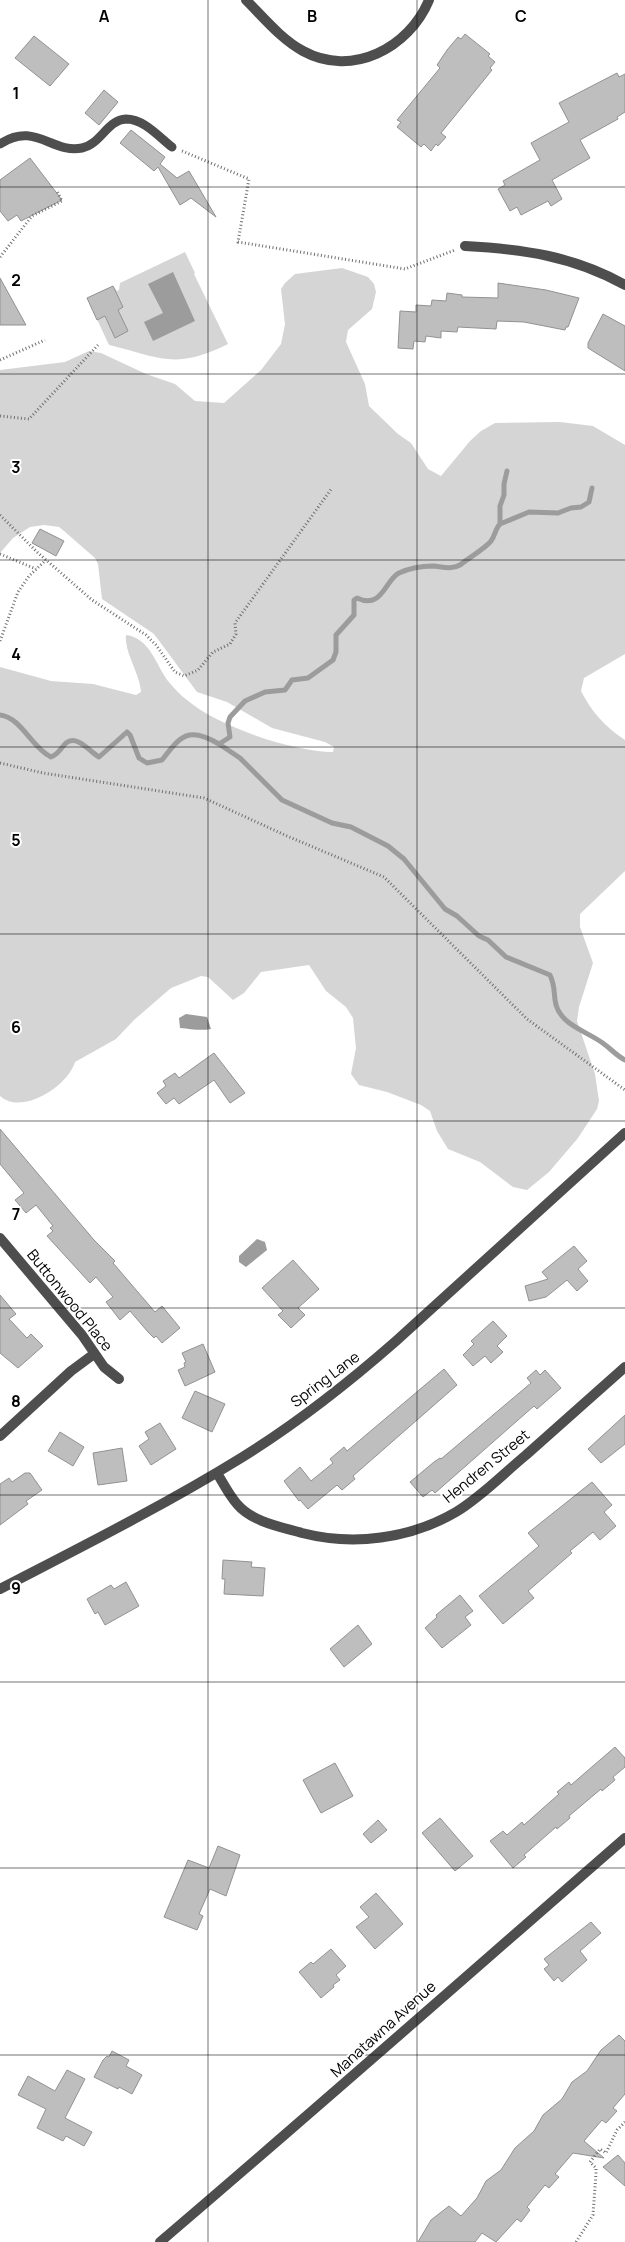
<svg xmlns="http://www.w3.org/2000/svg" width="625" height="2242" font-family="Manrope,sans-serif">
<rect width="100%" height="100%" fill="#fff"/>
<path fill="#d5d5d5" d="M185,252L195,273L194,274L228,344C175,370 162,358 109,345L87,298L113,286L117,291L119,290L120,283Z
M342,268L368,277L374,284L376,292L372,309L348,330L346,342L365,384L369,406L398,434L411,443L428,469L441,476L470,441L481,431L495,423L560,422L593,426L625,445V654L584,678L581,691C591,711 606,728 625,740V871L580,914V927L593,963L579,1007L577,1021L595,1074L599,1101L597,1109L578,1138L549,1172L527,1190L513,1187L480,1162L448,1149L437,1131L430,1111L421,1105L387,1092L359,1085L351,1074L356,1048L353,1018L346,1007L326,991L309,965L261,972L244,993L233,1000L208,977L201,976L171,988L134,1020L116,1039L75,1062C68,1086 22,1116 0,1096V667L51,681L93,684L136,695L141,692C140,674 124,652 126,635C150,638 156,665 168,681C174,688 180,695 187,700C217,726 293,752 333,752L334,747L325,742L272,728L227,702L197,692L154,634L102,599L98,564L95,558L64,531L59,527L44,525L30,527L13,538L0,553V370L65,362L89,351L101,353L146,374L175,384L195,401L224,403L261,370L281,344L285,324L281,289L285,283L295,274Z"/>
<path fill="#9c9c9c" d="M173,272L195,321L153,341L144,322L163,313L148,284Z
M186,1014L207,1017L211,1029C200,1031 191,1029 180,1028L179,1018Z
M257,1239L265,1242L267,1250L246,1267L239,1262V1256Z"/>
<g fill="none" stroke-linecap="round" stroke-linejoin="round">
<path stroke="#9c9c9c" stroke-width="5" d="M500,524V506L504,495V484L507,471
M0,715C22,718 31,747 51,757C59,754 60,749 66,743C77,734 90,752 99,757L127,732L130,735L139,758L147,763L162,760C181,735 189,726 219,744L230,737L228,723L230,717L245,701L265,692L285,690L292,680L308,678L333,660L336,652V635L354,615V600L357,598C382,610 385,580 399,573C410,568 422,566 433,566C443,567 451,570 460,565C467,559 486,548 491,541C495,536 495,529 500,524L529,512L558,513L571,508L581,507L589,502L592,488
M219,744L240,758L282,800L332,823L351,827L388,846L404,859L445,909L457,916L479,936L488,940L506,957L550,975C556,988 553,993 556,1005C562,1026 589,1032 604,1044C611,1049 617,1056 625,1060"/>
</g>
<path fill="#bebebe" stroke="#929292" d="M465,34L490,54L488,56L495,62L490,68L492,70L441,133L446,137L438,146L436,144L431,151L424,144L421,147L397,127L401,122L397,120L440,68L437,65L447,50L458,37L461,39Z
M34,36L69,64L50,86L15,58Z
M617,73L619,77L625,74V112L617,117L618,119L580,140L590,158L552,180L562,199L551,206L548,201L521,215L517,207L510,211L498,189L505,185L503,181L540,160L531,143L569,122L559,103Z
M104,90L118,102L99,125L85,113Z
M131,130L165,157L160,164L177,178L189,171L216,217L191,198L180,205L158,167L154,171L120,143Z
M30,158L62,200L21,221L17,215L8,221L0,211V180Z
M0,278L26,325H0Z
M498,283L546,290L579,298L568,327H566L565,330L524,322L497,321L496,329L458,327L457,332L441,331V338L426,336L425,342L414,341L413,349L398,348L400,311L416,312V305L431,306L432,300L446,301L447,293L462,295V297L498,298Z
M113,286L123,307L118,310L128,331L115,338L105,316L97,320L87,298Z
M603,314L625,326V371L588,348V343Z
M40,529L64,541L56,556L32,543Z
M214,1053L245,1093L230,1103L214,1080L179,1104L174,1098L166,1104L157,1093L166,1086L163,1081L175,1073L179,1078Z
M0,1129L94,1240L115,1261L113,1263L155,1312L162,1306L180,1328L162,1343L156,1336L154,1338L148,1332L130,1311L120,1320L106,1302L113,1297L96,1277L90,1283L47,1236L53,1231L50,1228L53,1226L36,1205L26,1213L15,1200L24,1193L0,1164Z
M574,1246L587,1261L578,1269L588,1281L577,1291L567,1280L546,1297L529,1301L525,1286L548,1279L542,1272Z
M293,1260L319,1289L298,1308L305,1315L291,1328L278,1315L283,1311L262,1288Z
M0,1295L16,1314L9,1319L27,1338L31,1334L43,1346L18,1368L0,1353Z
M493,1321L507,1336L497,1346L503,1352L491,1363L485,1356L473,1366L463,1355L474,1344L471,1341Z
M203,1344L215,1372L185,1386L178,1370L185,1367L184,1363L186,1362L182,1353Z
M444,1369L457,1385L353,1476L355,1479L342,1490L337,1485L308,1509L300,1500L299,1501L284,1481L300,1467L311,1481L333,1463L330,1459L344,1447L347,1451Z
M536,1370L540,1375L545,1370L561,1388L537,1409L534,1406L435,1493L432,1490L423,1497L410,1482L434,1462L440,1458L441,1459L531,1383L527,1378Z
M195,1391L225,1404L212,1432L182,1418Z
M625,1415V1444L601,1463L588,1449Z
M160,1423L176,1449L151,1465L139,1446L149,1439L145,1432Z
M60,1432L84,1447L73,1466L48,1451Z
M122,1448L127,1481L98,1485L93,1453Z
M25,1473H30L42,1490L26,1501L28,1504L0,1525V1484L9,1478L12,1482Z
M592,1482L612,1505L604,1512L616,1526L600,1540L593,1532L570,1551L572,1553L528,1591L534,1598L503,1624L479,1596L539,1546L528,1533Z
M223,1560L252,1562L251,1567L265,1568L263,1596L224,1594L225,1579H222Z
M126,1582L139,1606L105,1625L98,1612L95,1614L87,1599L111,1585L114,1589Z
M460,1595L473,1611L465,1617L471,1625L442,1648L425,1628L437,1617L436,1615Z
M358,1625L372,1644L344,1667L330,1649Z
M615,1747L625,1758V1767L613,1777L615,1780L602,1791L601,1789L569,1816L570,1818L557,1829L556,1827L524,1855L526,1857L513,1868L490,1841L503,1831L507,1835L522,1822L524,1825L559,1794L557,1792L569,1782L571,1785Z
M335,1763L353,1796L321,1813L303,1780Z
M440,1818L473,1856L455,1871L422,1833Z
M378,1820L387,1830L371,1843L363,1834Z
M218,1846L240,1855L226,1896L210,1889L199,1914L203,1916L197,1930L164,1917L188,1860L209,1868Z
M376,1893L403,1924L375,1949L356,1927L369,1917L360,1907Z
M591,1922L601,1933L580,1951L587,1960L562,1982L558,1977L554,1981L544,1969L549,1965L544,1959Z
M331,1949L346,1966L336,1975L340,1980L333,1985L334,1987L321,1998L299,1972L311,1962L313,1964Z
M619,2035L625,2041V2094L613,2108L617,2111L606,2123L602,2120L584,2141L604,2158L573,2153L555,2174L559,2177L549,2188L545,2185L527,2207L530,2210L521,2222L517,2219L496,2242L482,2233L475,2242H418L431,2220L449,2206L461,2216L477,2198L486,2181L501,2170L515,2148L534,2131L543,2115L562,2099L572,2082L587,2071L601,2050Z
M112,2051L129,2060L126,2066L142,2075L132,2094L119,2087L118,2089L94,2077L103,2060L107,2056L109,2057Z
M67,2070L85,2079L65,2118L92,2132L84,2146L66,2136L63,2141L37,2128L46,2109L18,2095L28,2076L55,2091Z
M618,2155L625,2163V2186L603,2167Z"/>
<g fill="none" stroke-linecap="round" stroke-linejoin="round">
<path stroke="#707070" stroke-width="3" stroke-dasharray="1 2.5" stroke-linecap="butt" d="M182,151L249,179L238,242L405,269L455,250
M0,257L32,216L62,201L57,191
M0,360L45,340
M0,416L29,419L98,345
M0,515L37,552L92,600L146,635L156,645L175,672L184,676L198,670L213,652L230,644L236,634L235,623L332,488
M0,554L36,569
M0,641L18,592L29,576L46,560
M0,763L43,773L204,798L287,836L384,877L527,1019L625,1090
M576,2242L593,2215L596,2173V2168L590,2162L600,2149L606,2153L617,2130L625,2122"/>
<path stroke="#4e4e4e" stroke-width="9" d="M0,144C35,121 52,154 82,148C101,144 107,120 126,119C144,119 159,137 172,147"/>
<path stroke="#4e4e4e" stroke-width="10" d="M246,0C264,18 281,39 303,51C352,78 409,48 429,0
M465,246C522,249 574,256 625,285
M0,1238L82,1335L104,1367L119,1379
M0,1436L71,1371L94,1354
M217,1473C223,1483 229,1495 237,1504C252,1522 281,1527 302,1533C353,1546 410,1539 456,1512C481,1497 503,1474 526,1455C559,1426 592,1396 625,1367
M0,1589C81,1547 163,1506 241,1458C296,1424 347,1384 396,1341L625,1133
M160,2242C316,2109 470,1973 625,1838"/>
</g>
<path fill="none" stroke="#000" stroke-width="1" stroke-opacity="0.55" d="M208,0V2242M417,0V2242M0,187H625M0,374H625M0,560H625M0,747H625M0,934H625M0,1121H625M0,1308H625M0,1495H625M0,1682H625M0,1868H625M0,2055H625"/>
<g text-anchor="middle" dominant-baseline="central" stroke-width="4" stroke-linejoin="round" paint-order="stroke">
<g font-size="15" fill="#000" stroke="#fff">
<text transform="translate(70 1300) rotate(51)">Buttonwood Place</text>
<text transform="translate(325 1379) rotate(-37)">Spring Lane</text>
<text transform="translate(486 1466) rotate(-39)">Hendren Street</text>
<text transform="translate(383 2029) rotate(-42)">Manatawna Avenue</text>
</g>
</g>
<g font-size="16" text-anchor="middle" font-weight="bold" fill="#000" stroke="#fff" stroke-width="4" stroke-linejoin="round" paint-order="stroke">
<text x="104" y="22">A</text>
<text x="312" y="22">B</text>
<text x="521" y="22">C</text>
<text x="16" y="99">1</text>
<text x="16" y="286">2</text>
<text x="16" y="473">3</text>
<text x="16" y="660">4</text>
<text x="16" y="846">5</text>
<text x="16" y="1033">6</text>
<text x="16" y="1220">7</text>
<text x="16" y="1407">8</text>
<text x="16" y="1594">9</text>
</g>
</svg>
